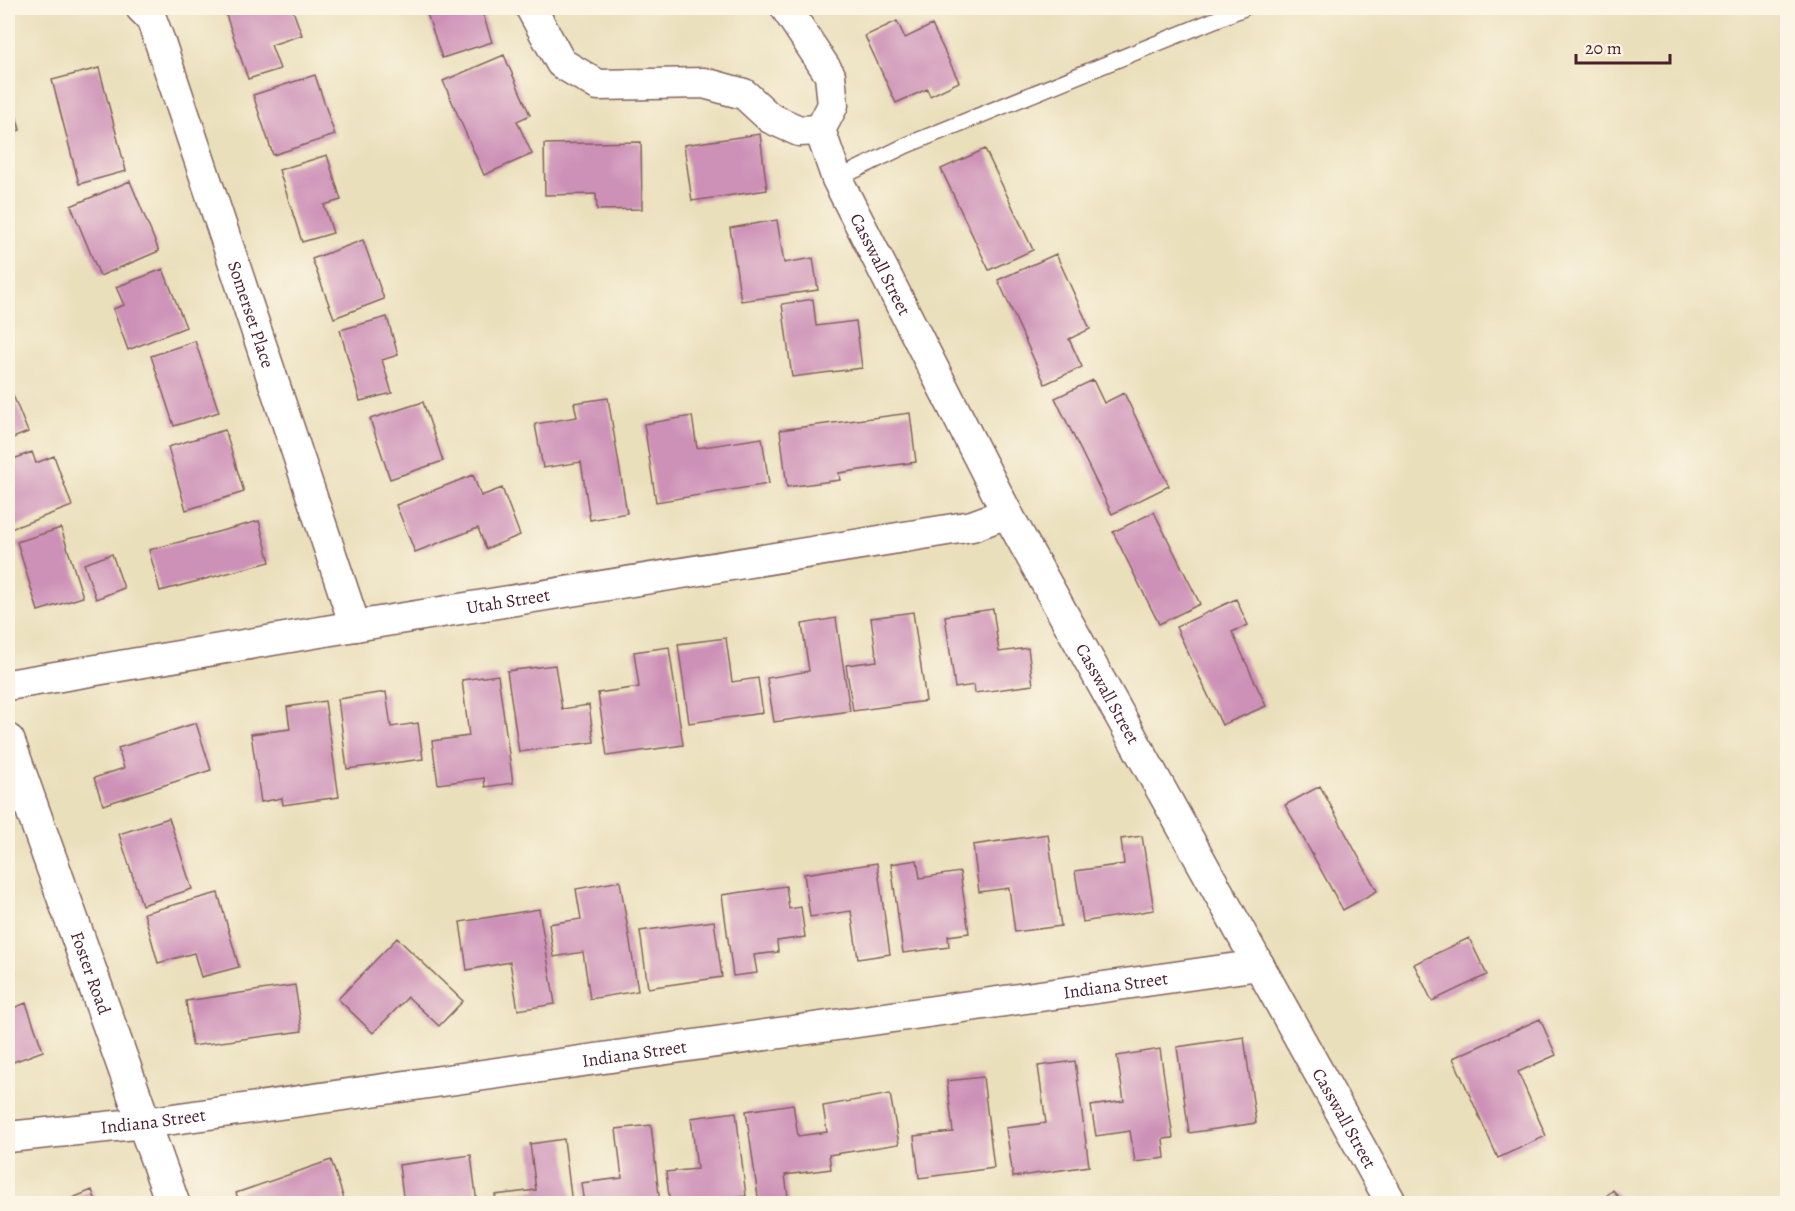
<svg xmlns="http://www.w3.org/2000/svg" width="1795" height="1211" font-family="Alegreya,serif">
<rect width="100%" height="100%" fill="#fcf5e5"/>
<filter id="ink" filterUnits="userSpaceOnUse"><feTurbulence type="fractalNoise" baseFrequency=".0167" numOctaves="2"/><feDisplacementMap in="SourceGraphic" scale="12" xChannelSelector="R" yChannelSelector="G"/><feConvolveMatrix kernelMatrix="1 2 1 2 8 2 1 2 1" color-interpolation-filters="sRGB"/></filter>
<filter id="wash" filterUnits="userSpaceOnUse"><feTurbulence type="fractalNoise" baseFrequency=".008" numOctaves="4" result="noise"/><feDisplacementMap in="SourceGraphic" scale="24" xChannelSelector="R" yChannelSelector="G"/><feGaussianBlur stdDeviation="1.35" result="paint"/><feColorMatrix in="noise" values="0 0 0 0 0 0 0 0 0 0 0 0 0 0 0 0 0 1.4 0 .05"/><feComposite in="paint" operator="in"/></filter>
<g filter="url(#wash)">
<rect width="100%" height="100%" fill="#eadfbb"/>
<g id="blocks">
<path fill="#cd91b7" d="M228,8H292L302,35L271,45L280,69L248,79L224,9Z
M425,8H481L492,42L442,58Z
M897,21L905,38L932,25L959,82L930,96L927,89L896,103L865,36Z
M504,55L530,115L517,121L532,154L484,175L443,81Z
M99,68L126,171L79,184L52,80Z
M315,75L335,135L273,155L253,95Z
M8,88L20,130L8,134Z
M760,134L767,190L692,201L684,145Z
M641,142L642,209L597,210L596,194L545,195L544,144Z
M985,149L1033,250L989,270L941,169Z
M327,155L341,200L324,205L333,233L302,242L279,170Z
M130,181L159,251L100,276L71,206Z
M777,220L784,263L813,258L818,290L741,301L730,228Z
M363,240L384,299L334,318L312,259Z
M1056,254L1090,329L1069,339L1082,367L1045,384L998,280Z
M163,269L186,327L128,350L113,309L124,305L116,287Z
M813,299L816,326L856,321L862,368L792,377L782,304Z
M387,317L398,355L382,360L392,393L360,401L340,330Z
M195,341L219,412L174,426L151,356Z
M1093,380L1104,403L1124,393L1169,486L1112,514L1055,398Z
M8,383L28,432L8,440Z
M608,398L627,513L590,520L581,462L543,468L535,424L577,417L574,403Z
M423,402L443,461L390,479L370,419Z
M910,413L916,462L839,473L840,480L787,487L780,430Z
M692,416L697,448L762,438L769,484L656,502L644,424Z
M225,430L244,492L186,510L168,447Z
M32,452L36,463L54,456L72,506L8,530V461Z
M473,475L481,496L502,488L520,535L486,549L478,528L415,552L396,505Z
M1154,512L1200,604L1159,624L1113,532Z
M259,521L270,562L160,591L149,550Z
M61,528L83,597L38,611L17,542Z
M112,554L124,588L96,599L84,564Z
M1236,599L1248,625L1232,632L1266,706L1222,725L1176,627Z
M993,609L999,652L1028,648L1033,685L975,693L974,685L955,688L945,616Z
M913,612L926,701L853,711L846,665L877,661L871,618Z
M836,618L850,711L774,722L767,678L809,671L802,624Z
M726,638L732,682L758,678L763,713L689,723L678,644Z
M669,647L683,745L607,756L598,693L639,687L634,652Z
M555,665L562,709L589,705L594,742L519,752L507,671Z
M498,675L513,783L485,787L484,778L438,784L432,741L469,736L462,680Z
M386,692L391,727L418,723L423,759L347,769L338,699Z
M325,701L339,797L283,805L282,798L261,802L251,734L290,729L287,707Z
M196,723L211,770L103,805L94,778L124,768L118,748Z
M1320,786L1377,891L1343,910L1285,805Z
M169,818L192,889L142,905L119,834Z
M1048,834L1061,926L1015,932L1009,888L979,892L973,845Z
M1142,836L1154,910L1083,922L1075,871L1124,864L1121,839Z
M917,860L920,878L960,872L969,933L948,936L949,947L903,953L891,864Z
M877,863L890,954L858,959L851,911L810,917L804,874Z
M620,881L638,991L590,999L583,952L554,957L549,924L581,919L576,889Z
M786,886L789,909L801,907L805,937L777,941L778,952L754,955L757,973L733,976L722,895Z
M218,893L239,967L201,977L194,953L158,963L144,913Z
M539,909L555,1004L518,1010L510,962L467,970L460,922Z
M714,921L722,977L648,988L640,931Z
M397,938L463,1001L439,1026L408,997L373,1033L338,999Z
M1469,938L1487,975L1432,1001L1414,964Z
M8,957L14,973L8,975Z
M295,985L302,1031L192,1046L186,1001Z
M26,1003L43,1051L8,1064V1010Z
M1540,1019L1556,1055L1518,1072L1546,1136L1498,1158L1453,1058Z
M1244,1037L1256,1123L1189,1133L1177,1047Z
M1160,1049L1173,1138L1163,1139L1165,1158L1135,1162L1130,1131L1096,1136L1091,1106L1124,1101L1117,1056Z
M1075,1061L1089,1166L1013,1177L1006,1128L1046,1123L1038,1066Z
M983,1077L994,1168L919,1178L914,1136L953,1132L947,1081Z
M890,1094L899,1144L829,1155L831,1169L785,1175L789,1204H759L746,1111L793,1104L798,1136L827,1132L823,1106Z
M736,1112L746,1196L690,1204H670L666,1172L697,1169L691,1118Z
M651,1125L660,1204H584L581,1183L622,1178L616,1129Z
M564,1139L572,1204H496L495,1195L536,1190L530,1144Z
M471,1155L477,1204H404L399,1165Z
M331,1160L345,1202L341,1204H240L236,1193Z
M92,1190L97,1204H60V1203Z
M1613,1190L1624,1204H1597Z"/>
</g>
</g>
<g filter="url(#ink)">
<use href="#blocks" fill-opacity="0" stroke="#82625d" stroke-width="1.5"/>
<g fill="none" stroke-linecap="round" stroke-linejoin="round">
<defs>
<path id="lane" d="M837,179L907,145L1244,8"/>
<g id="street">
<path id="s1" d="M141,8L151,18L161,45L355,626"/>
<path d="M531,8L561,63L598,85L704,83L744,94L770,118L799,131L820,130"/>
<path id="s2" d="M786,8L830,75L833,105L820,130L837,179L1007,513L1392,1204"/>
<path id="s3" d="M8,685L355,626L972,526L1007,513"/>
<path id="s4" d="M8,1137L145,1123L1259,965"/>
</g>
<g id="secondary">
<path id="s5" d="M8,741L173,1204"/>
</g>
</defs>
<use href="#lane" stroke="#82625d" stroke-width="18"/>
<use href="#street" stroke="#82625d" stroke-width="33"/>
<use href="#secondary" stroke="#82625d" stroke-width="36"/>
<use href="#lane" stroke="#fff" stroke-width="15"/>
<use href="#street" stroke="#fff" stroke-width="30"/>
<use href="#secondary" stroke="#fff" stroke-width="33"/>
</g>
</g>
<g text-anchor="middle" dominant-baseline="central" stroke-width="4.5" stroke-linejoin="round" paint-order="stroke">
<g font-size="18" fill="#4a1f2b" stroke="#fcf5e5">
<text stroke="none"><textPath href="#s2" startOffset="286">Casswall Street</textPath></text>
<text stroke="none"><textPath href="#s1" startOffset="327">Somerset Place</textPath></text>
<text stroke="none"><textPath href="#s3" startOffset="507">Utah Street</textPath></text>
<text stroke="none"><textPath href="#s2" startOffset="772">Casswall Street</textPath></text>
<text stroke="none"><textPath href="#s5" startOffset="246">Foster Road</textPath></text>
<text stroke="none"><textPath href="#s4" startOffset="1118">Indiana Street</textPath></text>
<text stroke="none"><textPath href="#s4" startOffset="632">Indiana Street</textPath></text>
<text stroke="none"><textPath href="#s2" startOffset="1258">Casswall Street</textPath></text>
<text stroke="none"><textPath href="#s4" startOffset="146">Indiana Street</textPath></text>
</g>
</g>
<rect width="1795" height="1211" fill="none" stroke="#fcf5e5" stroke-width="30"/>
<path d="M1576 54v9h94v-9" fill="none" stroke="#4a1f2b" stroke-width="3"/>
<text x="1585" y="54" font-size="18" fill="#4a1f2b" stroke="#fcf5e5" stroke-width="4.5" paint-order="stroke">20 m</text>
</svg>
